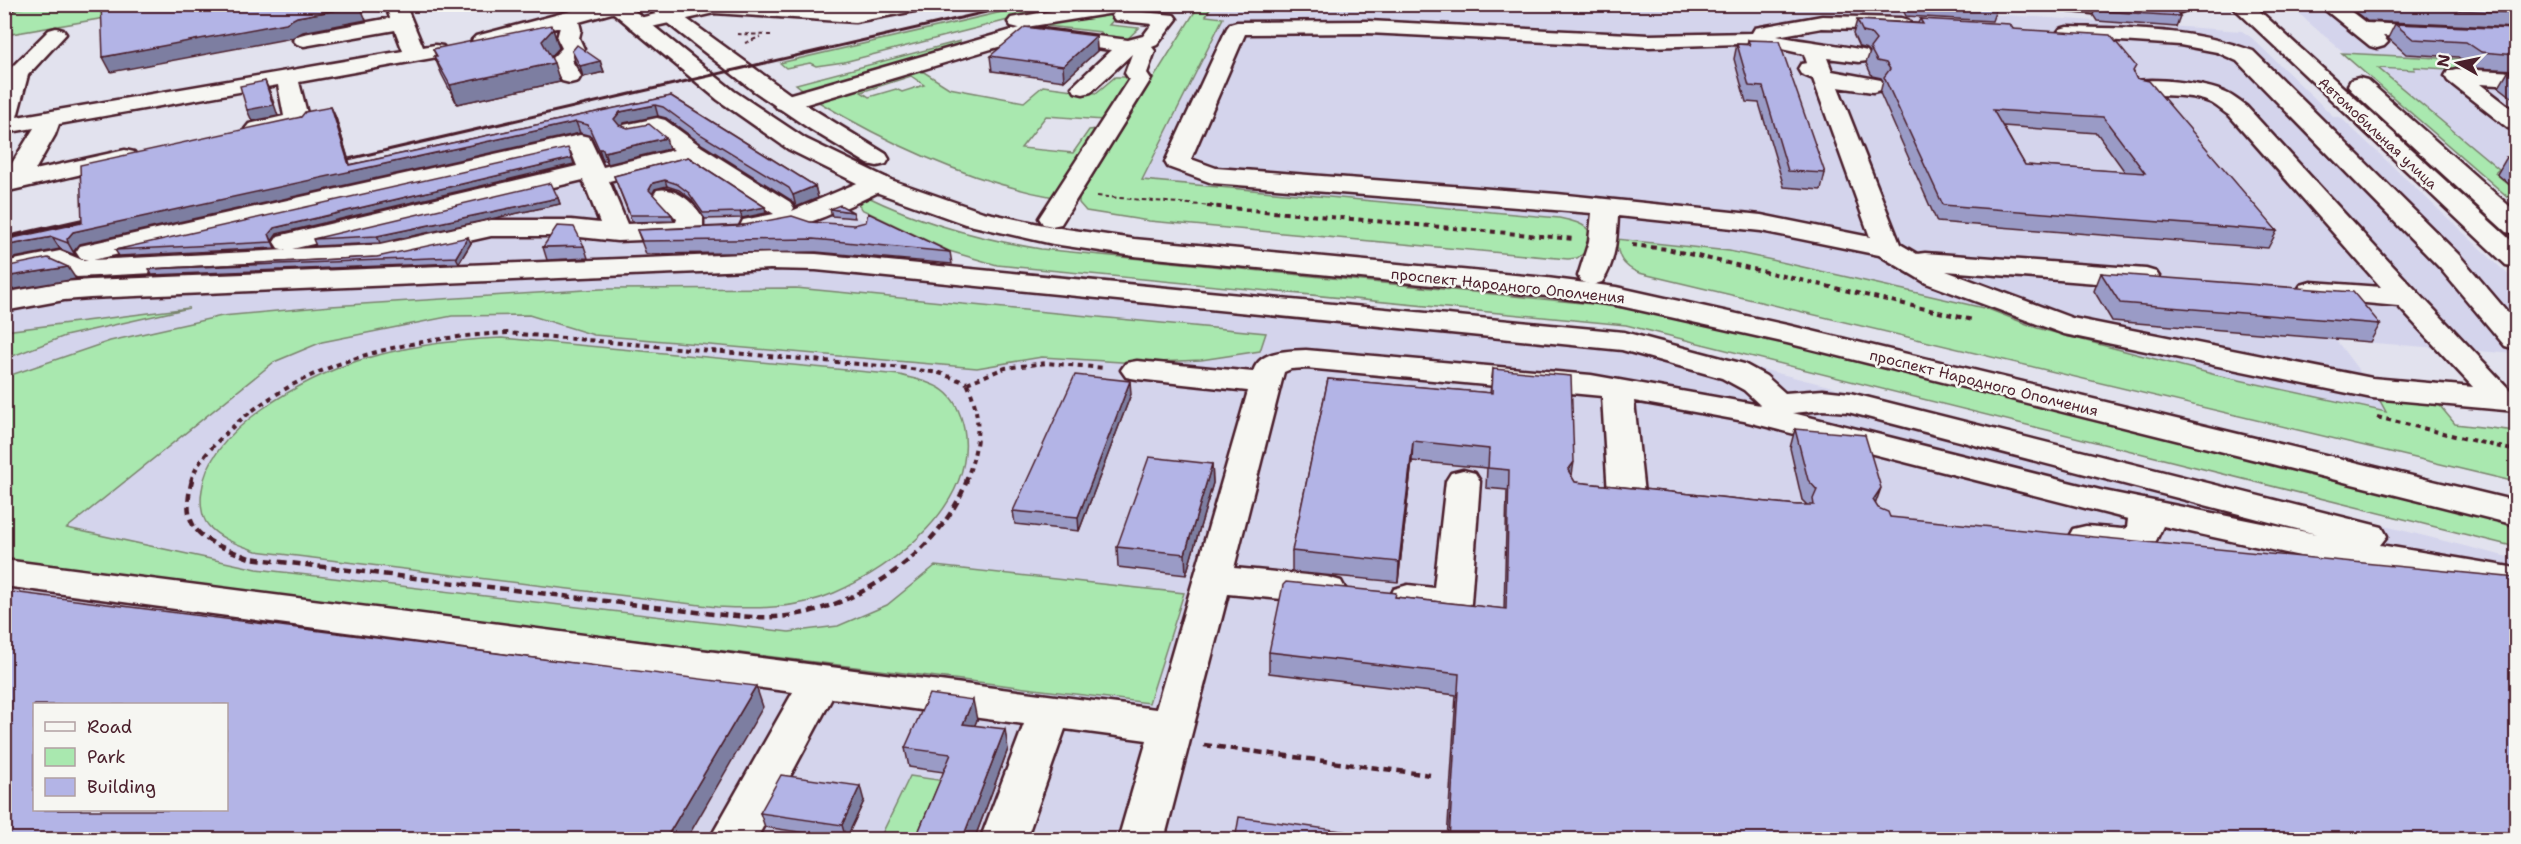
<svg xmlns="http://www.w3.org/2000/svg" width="2521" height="844" font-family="'Shantell Sans',sans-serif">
<rect width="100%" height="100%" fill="#e2e2ee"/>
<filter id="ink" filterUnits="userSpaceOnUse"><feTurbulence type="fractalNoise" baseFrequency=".0167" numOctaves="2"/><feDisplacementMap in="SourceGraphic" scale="12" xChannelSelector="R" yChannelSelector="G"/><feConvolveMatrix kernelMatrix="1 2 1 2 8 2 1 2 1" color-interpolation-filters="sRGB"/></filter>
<g filter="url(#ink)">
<path fill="#d4d4ec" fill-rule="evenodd" d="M1203,5L1902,8L2242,31L2252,38L2334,117H2340L2516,282V354L2336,340L2372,388L2387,412L2216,375L2037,328L1987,309L1729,251L1603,237L1103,192Z
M2291,5H2516V197L2308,22Z
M672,106L823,201L926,252L916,265L1626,335L2516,559V839H5L4,252ZM34,704H226V810H34Z"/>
<path fill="#a9e8af" stroke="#7a846d" stroke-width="1.5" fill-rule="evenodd" d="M41,4L181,5L5,35V11Z
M1032,5H1105L1016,18L844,62L816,66L810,63L786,68L780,63Z
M1175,5H1195L1120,13L1109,25L1139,28L1124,42L1104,38L1101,32L1038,25L1101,12Z
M1199,5H1237L1236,7H1211L1206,16L1223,18L1142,180L1559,218C1571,221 1583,222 1591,233L1587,251L1577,258L1568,259L1149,221L1086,211L1079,203V198Z
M960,41V46L806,92L796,84Z
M2342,53L2516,62V73L2414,67L2415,70L2378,68L2499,169L2495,173L2516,191V204Z
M919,69L949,88L1024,102L1043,86L1096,93L1115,77H1126L1131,80L1104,120L1046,116L1021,148L1073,153L1089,130L1098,129L1054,197C971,182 889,144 817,101L816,99ZM911,76L924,85L902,92L896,89L869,97L861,92Z
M866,196C921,223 980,239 1041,249L1592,304L1638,310L1686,319L2516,524V547L1626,325L997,265L949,251L861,209L857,201Z
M1616,239L1729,251L1772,260L1988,309L2037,328L2216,375L2386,412L2378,397L2436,401L2455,424L2516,431V482L1639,273C1622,266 1618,257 1616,239Z
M796,288L1266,333L1260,351L1201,360L1137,363L1042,357L977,368L594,335L529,315L452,316L322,342L274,362L67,528L257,569L789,632L838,626L887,605L935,566L1184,593L1149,703L232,591L5,560V377L110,341L222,316L331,306L601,289Z
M189,308L65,336L5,359V331Z
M502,338L900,375C936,384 956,388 964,429C977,504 895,566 834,593C796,609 757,609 717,607L256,551C240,545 219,539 208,525C201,517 200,500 202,490C209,428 304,379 357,361C405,346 453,340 502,338Z
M910,776L945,781L920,839L879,840Z"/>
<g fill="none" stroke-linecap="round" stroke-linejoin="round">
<defs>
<path id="minor" d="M385,4H405L423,47L435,45L443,46L446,51L443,56L299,82L309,121L305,126L257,136L249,134L245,129L249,124L284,116L278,85L59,124L55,135L35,170L125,150L134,152L137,157L134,162L4,192V176L34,128L4,133L6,73L49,30L56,28L63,30L66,34L28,75L17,117L403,51L395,30L304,46L297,44L293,40L297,36L304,34L390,18Z
M597,4H633L630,8L579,22L581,30L579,38L584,49L572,61L581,76L578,81L570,83L562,81L550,60L562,48L557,38L560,27L483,46L476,44L472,40L476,36Z
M698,4H770L855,10L885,4H930L927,8L920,10L855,22L714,13L638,30L631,28L628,24L631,20Z
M1092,4H1145L1142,8L1131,11L1174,15L1177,19L1157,45L1152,47L1155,51L1147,73L1151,79L1061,224L1052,226L1043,224L1039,218L1129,79L1125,73L1132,54L1091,92L1083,94L1075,92L1072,87L1111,50L1025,39L793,108L785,110L777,108L773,103L777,98L1019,28L1011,26L1008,22L1011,18ZM1114,13L1112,16L1115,20L1152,24L1143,36L1128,40L1026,27Z
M2051,4H2194C2178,26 2086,12 2061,10L2054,8Z
M2318,4H2341L2366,23L2516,30V42L2383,36L2388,42L2384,46L2377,48L2370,46Z
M1822,16L1901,18L1908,20L1911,24L1908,28L1901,30L1822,28L1777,36C1807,42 1837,44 1867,51L1870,56L1867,61L1859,62L1827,58L1832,71L1881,80L1884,85L1881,90L1873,92L1838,87L1900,244L1917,254L1925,253L2146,269L2156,272L2160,278L2156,284L2146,287L1946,271L2072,318L2372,378L2473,387L2398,306L2301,297L2297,291L2301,285L2311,282L2381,287L2230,116C2223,112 2217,105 2209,102C2186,92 2157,98 2132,92L2129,87L2132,82C2153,77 2206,83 2226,93C2233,96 2240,102 2246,106L2376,248L2511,391H2516V411L2372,398L2064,334L1926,283L1879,255L1761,231L1618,216C1617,238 1615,264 1602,282L1592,285L1582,282L1578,276L1589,241L1592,213L1212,183L1168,167L1165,162L1227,28L1230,24L1237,22L1368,21L1649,35L1752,33L1755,28ZM1368,33L1649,47L1738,44L1777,48L1804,54L1807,63L1801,64L1798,69L1801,74L1813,79L1870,237L1761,215L1557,194L1216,168L1191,159L1245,34Z
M2067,27C2131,29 2192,28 2253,51L2459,255L2516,322V349L2505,346L2439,267L2237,61L2217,52L2180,45L2060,37L2057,33L2060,29Z
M2456,69L2516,72V86L2480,84L2516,112V130L2508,128L2448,81L2445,76L2448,71Z
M657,118L665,120L702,147L790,202L794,208L792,211L869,178L878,175L887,178L891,183L887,188C851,205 783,241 743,232L740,226L743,220L774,214L690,161L609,181L627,224L676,222L677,219L653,196L657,190C675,186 693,202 703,217V230L699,236L689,238L617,241L571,236H491L380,261L77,277L56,268L4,279V262L60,251L82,260H88L80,258L76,252L80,246L580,135L589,137L603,167L674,150L653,133L632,137L624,135L620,130L624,125ZM571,151L577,166L278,236L274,242L278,248L286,250L93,260ZM583,180L600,223L571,220H491L380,245L292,249Z
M770,253L816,254L1624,332L1744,364L1766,376L1785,393L1823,390L1850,393L2382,527L2387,536L2380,545L2516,568V594L2300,556L2163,526L2154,545C2123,556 2104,555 2073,547L2068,538L2073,529L2086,526L2122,529L2127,528L2128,519L1744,421L1634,401L1644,494L1638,502L1626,505L1614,502L1608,494L1602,396L1306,368L1291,369L1284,372L1234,568L1327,577L1341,581L1346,590L1341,599L1327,603L1228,594L1164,840H1118L1147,740L1065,729L1026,840H980L1024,724L832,698L756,840H709L793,692L4,586V560L1156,709L1248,391L1137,379L1126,377L1121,370L1126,363L1137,361L1253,372C1259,350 1288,351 1306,350L1591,375L1760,405L1744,390L1722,378L1622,350L816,270L770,269L90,298L64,300L4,311V293L64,282L90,280ZM1823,410L1848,412L2316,534L2104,491L1793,413Z
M1463,470L1475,473L1480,481L1471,603L1466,613C1443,619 1417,615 1394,609L1389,599L1394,589L1408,585L1434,588L1446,481L1451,473Z"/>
<path id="major" d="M4,4H17L14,8L4,11Z
M603,4H626L734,91L806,139L891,180L983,212L1053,227L1134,239L1547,278L1616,287L1787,325L2516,501V525L1787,343L1616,305L1547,296L1134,256L1053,244L965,224L873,191L788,149L718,100Z
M643,4H666L798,100L886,154L889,159L886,164L877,166L868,164L810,129L754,91Z
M2230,4H2252L2516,245V267L2506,265Z
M2359,78L2367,80L2516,212V234L2506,232L2351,90L2348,85L2351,80Z"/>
</defs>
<use href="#minor" stroke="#4a1f2b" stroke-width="5"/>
<use href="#major" stroke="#4a1f2b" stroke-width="5"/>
<path stroke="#4a1f2b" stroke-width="2" stroke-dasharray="4.5 3" stroke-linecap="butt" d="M737,34L771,35
M745,43L760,37
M1097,196L1224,207"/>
<path stroke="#4a1f2b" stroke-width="4" stroke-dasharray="5 4.5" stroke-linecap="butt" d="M1207,206L1574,239
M1632,245L1667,249L1973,320
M967,383L1005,368L1046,363L1105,368
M2377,417L2516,451
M191,481C196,463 212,447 225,434C301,361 405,338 507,333L904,368L939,373L967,383
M966,481C979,446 983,418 967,383"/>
<path stroke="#4a1f2b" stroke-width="4.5" stroke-dasharray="8 5" stroke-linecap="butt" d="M192,480C178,534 206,541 249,558L713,614C737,616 762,619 787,616C860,607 942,550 967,480
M1204,745L1430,775"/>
<use href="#minor" fill="#f6f6f2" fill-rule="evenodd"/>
<use href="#major" fill="#f6f6f2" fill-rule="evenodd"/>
<path stroke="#4a1f2b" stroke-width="3" d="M331,163L1021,4"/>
<path stroke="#4a1f2b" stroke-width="4.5" d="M4,238L97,217"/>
</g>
<path fill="#9a9bc6" stroke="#4a1f2b" stroke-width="1.5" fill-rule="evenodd" d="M1900,4H1995L1997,7L1992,21L1906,16Z
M2345,4H2517V28L2367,21Z
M2096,5L2180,16L2176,27L2097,21L2093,15Z
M1920,19L2013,29L2134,72L2136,78L2277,231L2268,248L1937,222L1880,93L1883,81L1881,78L1872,76L1866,63L1870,52L1867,49L1859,47L1853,34L1857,20L1918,23ZM2003,126L2097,133L2125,172L2025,165Z
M2395,24L2517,29V70L2472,68L2458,57L2406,54L2388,38Z
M553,29L559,48L551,57L560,82L457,104L442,75L434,56H436L433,49Z
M1096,36L1097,51L1064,81L992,71L990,56Z
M1748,40L1825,173L1821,190L1784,187L1759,103L1746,102L1734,59L1737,44H1747Z
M572,51L600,61L604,72L583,77L575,61Z
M2508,72H2517V101L2499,87Z
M671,96L815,186L818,198L796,207L791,200L703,145L666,118L658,116L624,123L621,126L669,149L608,164L606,160L603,161L591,136L580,133L80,244L74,251L75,255L60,249L4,260V240L82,223L301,117L331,107L336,118L350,165Z
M688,157L765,207L766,213L742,218L705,219L691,199L679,190L667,186L655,189L652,194L672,215L674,221L632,222L614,176Z
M2507,157L2517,158V191L2497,174Z
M574,164L277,234L272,241L275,248L119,256L115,250Z
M558,198L560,204L380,243L316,246L313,239Z
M830,209L853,212L855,218L832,216Z
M810,222L950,252L952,264L816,252L646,254L637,230Z
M471,243L459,263L152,275L149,269L377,257Z
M584,246L588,258L547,260L543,247Z
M2101,273L2380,324L2370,342L2112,321L2094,291Z
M1493,369L1575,482L1797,505H1807L1802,500L1790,448L1795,429L1875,504L1878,508L1890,517L2517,840H1447L1456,695L1269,673V652L1395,597L1504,609L1507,490L1486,488L1487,468L1412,461L1398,582L1292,572V551L1328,379L1490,393Z
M1131,394L1079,531L1015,524L1013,511Z
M1212,464L1213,483L1186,575L1118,567L1117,547Z
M977,720L974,726L1008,749L974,840H915L944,772L909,767L905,748Z
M864,801L846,839L765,827L760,813Z"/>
<path fill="#7d7ea1" stroke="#4a1f2b" stroke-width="1.5" d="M442,4H483L444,12Z
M360,6L366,20L303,32L292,38L111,72L103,57L297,17Z
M553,29L559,48L548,60L542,41Z
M1096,36L1097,51L1064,81L1063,66Z
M600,61L604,72L583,77L580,66Z
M554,63L560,82L457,104L450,85Z
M265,81L270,92L278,116L252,121L247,110Z
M655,105L658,116L624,123L618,130L614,119L620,112Z
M331,107L336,118L352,171L576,122L580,133L80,244L74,251L75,255L68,243L67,239L73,232L349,165Z
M666,138L669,149L608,164L604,152Z
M599,149H603L606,160L603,161Z
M572,158L574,164L277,234L272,241L269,234L274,228Z
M665,180L667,186L655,189L651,196L649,190L653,183Z
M815,186L818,198L796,207L793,195Z
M558,198L560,204L380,243L377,236Z
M765,207L766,213L742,218L740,212Z
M52,237L60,249L4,260V246Z
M468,237L471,243L459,263L456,257Z
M68,267L76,279L4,291V277Z
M1130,381L1131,394L1079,531L1078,517Z
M1413,441L1412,461L1398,582L1399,562Z
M1574,462L1571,481L1568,470Z
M1212,464L1213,483L1186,575L1185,554Z
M1881,488L1874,508L1873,500Z
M756,686L763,707L686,840H665Z
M973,700L977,720L967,744L963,724Z
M1005,729L1008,749L974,840H962Z
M860,786L864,801L846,839L842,825Z"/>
<path fill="#b3b4e6" stroke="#4a1f2b" stroke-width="1.5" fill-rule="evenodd" d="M101,4H360V6L297,17L286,23L103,57Z
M1946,4H1995L1997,7Z
M2371,4H2464L2480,6L2484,4H2517V13L2374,6Z
M2096,5L2135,8L2173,7L2180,16L2100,11Z
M1920,19L2010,24L2013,29L2110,35L2136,66L2133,71L2136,78L2149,81L2277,231L1943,205L1884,77L1890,69L1886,63L1877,61L1870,48L1876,40L1871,34L1863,32L1857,20L1923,24ZM1993,110L2103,117L2145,173L2025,165Z
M2395,24L2517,29V55L2481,52L2466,42L2413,39Z
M551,25L553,29L542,41L554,63L450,85L434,56H437L433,49Z
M1025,27L1096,36L1063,66L990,56Z
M1748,40L1779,41L1825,173L1788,171L1763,87L1749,86L1737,44L1750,45Z
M577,45L600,61L580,66L572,51Z
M2508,72H2517V78Z
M265,81L273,105L247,110L240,86Z
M671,96L815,186L793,195L789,188L700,134L663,107L655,105L620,112L614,119L619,125L628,128L649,124L666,138L604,152L603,149H599L588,125L576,122L73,232L67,239L68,243L52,237L4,246V240L82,223L80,165L301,117L305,112L331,107L349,165Z
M568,148L572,158L274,228L269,234L272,242L115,250Z
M688,157L765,207L740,212L703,213L689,193L677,184L665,180L653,183L649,190L672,215H630L614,176Z
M2507,157L2517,158V165Z
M551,183L558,198L377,236L313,239Z
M840,205L853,212L830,209Z
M868,213L950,252L813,239L642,241L637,230L739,226L792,216L810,222L854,225L866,222Z
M557,226L574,227L584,246L543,247Z
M468,237L456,257L149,269L377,257Z
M48,258L68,267L4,277V267Z
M2101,273L2353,292L2380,324L2120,303Z
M1493,369L1571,376L1574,462L1568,470L1575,482L1797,505H1814L1813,499L1817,490L1808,480L1795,429L1865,435L1881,488L1873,500L1878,508L1888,512L1890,517L2517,578V840H1449L1459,674L1269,652L1283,585L1286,582L1396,593L1395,597L1506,609L1509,470L1488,468L1489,449L1413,441L1399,562L1292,551L1328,379L1492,393Z
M1075,375L1130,381L1078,517L1013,511Z
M1149,457L1212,464L1185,554L1117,547Z
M4,591L756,686L665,840H4ZM34,705H226V810H34Z
M929,694L973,700L963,724L1005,729L962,840H915L951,754L905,748Z
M781,775L860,786L842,825L760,813Z
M1239,817L1407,840H1235Z"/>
</g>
<g text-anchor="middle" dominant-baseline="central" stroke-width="5" stroke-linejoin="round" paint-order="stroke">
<g font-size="14" fill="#4a1f2b" stroke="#f6f6f2">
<text transform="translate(2378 133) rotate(43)">Автомобильная улица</text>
</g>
<g font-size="15" fill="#4a1f2b" stroke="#f6f6f2">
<text transform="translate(1508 286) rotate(6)">проспект Народного Ополчения</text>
<text transform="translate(1984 383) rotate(14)">проспект Народного Ополчения</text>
</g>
</g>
<rect width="2521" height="844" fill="none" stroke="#f6f6f2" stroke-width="24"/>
<rect x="12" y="12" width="2497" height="820" fill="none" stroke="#4a1f2b" stroke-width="2" filter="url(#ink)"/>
<rect x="33" y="703" width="195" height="108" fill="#f6f6f2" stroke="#b1a0a2" stroke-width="1.5"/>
<rect x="45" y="722" width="30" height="9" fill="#f6f6f2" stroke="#b1a0a2" stroke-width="1.5"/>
<text x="87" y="733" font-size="18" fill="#4a1f2b">Road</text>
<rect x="45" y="748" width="30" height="18" fill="#a9e8af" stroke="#b1a0a2" stroke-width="1.5"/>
<text x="87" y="763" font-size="18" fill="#4a1f2b">Park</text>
<rect x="45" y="778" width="30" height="18" fill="#b3b4e6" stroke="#b1a0a2" stroke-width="1.5"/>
<text x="87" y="793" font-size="18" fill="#4a1f2b">Building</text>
<g transform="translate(2458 63) rotate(279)" stroke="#f6f6f2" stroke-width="4.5" paint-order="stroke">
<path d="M0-4.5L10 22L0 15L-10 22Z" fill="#4a1f2b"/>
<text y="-9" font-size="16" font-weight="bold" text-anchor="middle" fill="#4a1f2b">N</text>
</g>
</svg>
